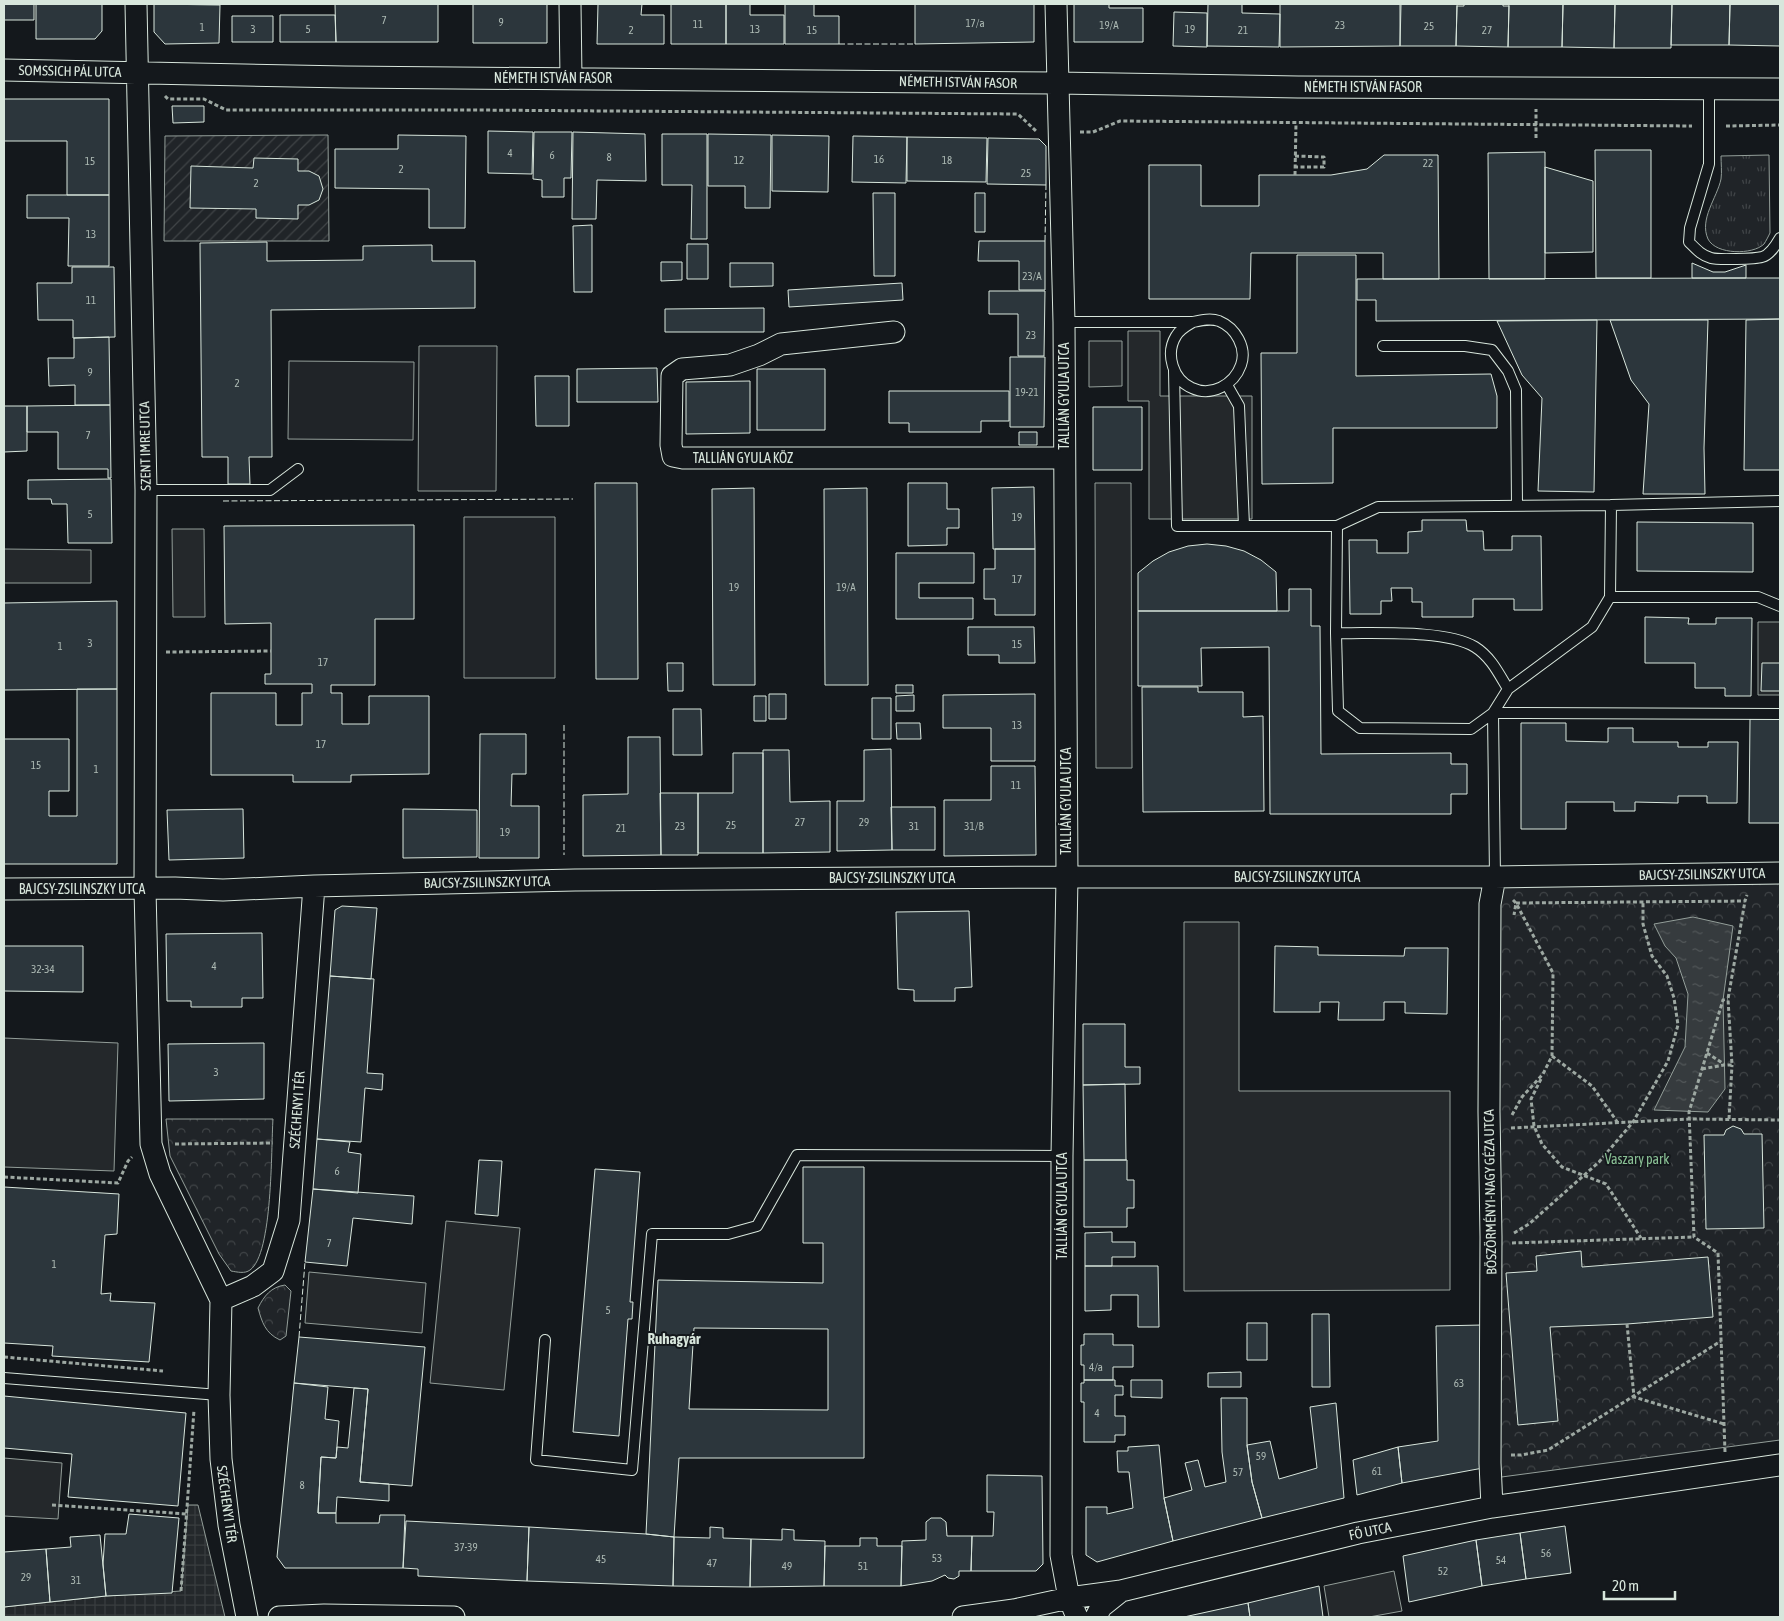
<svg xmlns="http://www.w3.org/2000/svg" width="1784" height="1621" font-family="'Asap Condensed',sans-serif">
<defs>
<pattern id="grass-tufts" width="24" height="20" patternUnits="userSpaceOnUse" patternTransform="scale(1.25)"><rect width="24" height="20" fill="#202428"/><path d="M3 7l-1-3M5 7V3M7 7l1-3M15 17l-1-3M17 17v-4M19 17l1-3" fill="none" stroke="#404447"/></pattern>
<pattern id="park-crowns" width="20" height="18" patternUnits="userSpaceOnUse" patternTransform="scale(1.25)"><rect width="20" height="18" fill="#202428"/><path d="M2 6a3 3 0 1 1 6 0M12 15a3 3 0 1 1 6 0" fill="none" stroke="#404447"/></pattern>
<pattern id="garden-furrows" width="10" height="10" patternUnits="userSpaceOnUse" patternTransform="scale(1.25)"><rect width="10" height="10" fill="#202428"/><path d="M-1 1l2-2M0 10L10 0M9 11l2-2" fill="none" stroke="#404447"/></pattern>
<pattern id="plaza-grid" width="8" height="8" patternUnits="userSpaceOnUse" patternTransform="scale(1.25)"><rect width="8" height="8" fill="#24282b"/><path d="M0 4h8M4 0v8" fill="none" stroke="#393d3f"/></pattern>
<pattern id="water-ripples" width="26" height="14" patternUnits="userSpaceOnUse" patternTransform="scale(1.25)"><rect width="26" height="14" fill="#363b3e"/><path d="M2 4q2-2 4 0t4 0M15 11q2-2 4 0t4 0" fill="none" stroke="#525759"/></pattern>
</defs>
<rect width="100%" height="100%" fill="#14181c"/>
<path fill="url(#grass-tufts)" stroke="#939e99" d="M1769,155L1770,233C1768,237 1766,241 1764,244C1753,255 1716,255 1708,239C1699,219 1717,198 1721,179C1722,172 1721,163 1721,156Z"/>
<path fill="url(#park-crowns)" stroke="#939e99" d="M1780,873V1440L1494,1478L1495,877Z
M166,1119H273C271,1148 273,1254 250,1270C245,1274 237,1272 231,1271L219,1254L170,1156Z
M285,1285L291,1291L286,1336L280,1340C265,1333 262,1322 258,1308C264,1296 271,1287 285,1285Z"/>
<path fill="url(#garden-furrows)" stroke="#939e99" d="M328,135L329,241H164L165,136Z"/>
<path fill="#202428" stroke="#939e99" d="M419,346H497L496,491H418Z
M289,361L414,362L413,440L288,439Z
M464,517H555V678H464Z"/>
<path fill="#24282b" stroke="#939e99" d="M1128,331H1160V396H1252V519H1149V401H1128Z
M1089,341H1122V386L1089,387Z
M1095,483H1131L1132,768H1096Z
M172,529H204L205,617H173Z
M4,549L91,550V583H4Z
M1758,622H1780V695H1758Z
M1184,922H1239V1091H1450V1290L1184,1291Z
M4,1038L118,1043L114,1171L4,1167Z
M446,1221L520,1228L504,1390L430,1383Z
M309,1272L426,1283L422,1333L305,1323Z
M4,1458L62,1463L58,1519L4,1516Z
M1394,1571L1402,1611L1369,1617H1329L1324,1586Z"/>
<path fill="url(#plaza-grid)" stroke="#939e99" d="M188,1505H198L225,1617H4V1607L106,1596L181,1591Z"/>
<path fill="url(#water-ripples)" stroke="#939e99" d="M1693,917L1733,926L1723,1000L1725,1089L1708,1112L1654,1110L1685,1047L1688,994L1676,958L1665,946L1654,924Z"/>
<path fill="#2c363c" stroke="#d8e6dc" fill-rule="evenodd" d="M4,4H34V20H4Z
M36,4H102V31L95,39H36Z
M154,4L220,5L219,43L165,44L154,32Z
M335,4H438V42H336Z
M473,4H547V43H473Z
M598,4H642L641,15H664V44H597Z
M671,4H726V44H671Z
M726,4H750V15H784V44H726Z
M785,4H814V16H839V44H785Z
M915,4H1034V42L915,44Z
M1074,4H1109V8H1143V42H1074Z
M1208,4H1242V13L1280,14L1279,47L1207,46Z
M1280,4H1400V46L1280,47Z
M1401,4H1457L1456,46H1400Z
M1464,4H1503V6H1509L1508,47L1456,46L1457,6H1464Z
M1509,4H1563L1562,47H1508Z
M1563,4H1615L1614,48L1562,47Z
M1615,4H1672L1671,48H1614Z
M1672,4H1730L1729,45H1671Z
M1730,4H1780V46L1729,45Z
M1174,12L1207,13V47L1173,46Z
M280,15H335L336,42H280Z
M232,16H273V42H232Z
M4,99H109V195H67V141H4Z
M172,106H204V122L173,123Z
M488,131L533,132L532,174L488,173Z
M534,132H572L571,178H564V197H542V180L533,179Z
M573,132L645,134L646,181L597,180L596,219H572Z
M662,134H707V239H691L692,185H662Z
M708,134L771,135L770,208H745V186H708Z
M398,135L466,136L465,228H429V189L335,188V149H398Z
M772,135L829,136L828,192L772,191Z
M853,136L907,137L906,183L852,182Z
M907,137L987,138L986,182L907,181Z
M988,138L1039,139L1046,146V185L987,184Z
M1595,150H1651V278H1596Z
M1545,152V279H1489L1488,153Z
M1384,155H1438L1439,279H1383V253H1251L1250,299H1149V165H1201V206H1259V175H1331L1367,169Z
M254,158L298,159V171H309L319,176L323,189L319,200L309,205H298V219L256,218V209L190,208L191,166L253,168Z
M1545,167L1593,181V252L1545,253Z
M873,193H895V276H874Z
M975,193H985V232H975Z
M27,195H109V266H68L69,218H27Z
M592,225V292H574L573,226Z
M979,241H1045V290H1019V261H978Z
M267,242V261L363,260V246L432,245V261H475V308L271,310L272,457H249L250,484H228V457H202L200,243Z
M687,244H708V279H687Z
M1297,255H1356V376L1491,374L1497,396V428H1333V483L1262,484L1261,353H1297Z
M661,262H682V280L661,281Z
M730,263H773V286L730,287Z
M1692,263L1713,272H1725L1746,265V278H1692Z
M72,267H114L115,337L73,338V320H38L37,283H72Z
M1746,278H1780V319L1376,321V300H1357V279Z
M902,283L903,300L789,307L788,290Z
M989,291H1045L1044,356H1018V314H989Z
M764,308V332H665V309Z
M1780,319V470H1744L1746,320Z
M1597,320L1594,492L1538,491L1542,398L1522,375L1497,321Z
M1610,320H1708L1704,448L1705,494H1643L1649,404L1631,380Z
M109,337L110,405H75V385L49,386L48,358H74V338Z
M1010,357H1045L1044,427H1010Z
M657,368L658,402H577V369Z
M757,369H825V430H757Z
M535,376H569V426H536Z
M750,381V433L686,434V382Z
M889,391H1009V421H981V432H909V423H889Z
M110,405L111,478H108V469H58V432H27V406Z
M4,406H27V451L4,452Z
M1093,407H1142V470H1093Z
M1019,432H1037V445H1019Z
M111,479L112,543H68L67,504H52L51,499H28V480Z
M595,483H637L638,679H596Z
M908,483H947V509H959V528H947V545L908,546Z
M1034,487L1035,549H993L992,488Z
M754,488L755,685H713L712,489Z
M867,488L868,685H825L824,489Z
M1422,520H1466L1467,531H1483L1484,550H1512V536H1541L1542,610H1514V599H1473V617H1422V602H1412V588H1391L1392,601H1381V614H1350L1349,540H1377V553H1408V532L1422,531Z
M1637,522L1753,523V572L1637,571Z
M414,525V619H375V685H331V693H342V724H369V696H429V774L351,775V782H293V775H211V693H276V725H302V693H312V684H265V674H271V623L225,624L224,526Z
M1207,544L1226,546L1244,551L1261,560L1276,572L1277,611H1138V573L1153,561L1169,552L1188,546Z
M995,549H1035V615H995V599H984V569H995Z
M896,553H974V583H919V598H973V619H896Z
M1289,589H1311V626H1320L1321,754L1451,753V764H1467V794H1451V814H1270L1269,647L1201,648L1202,686H1138V611H1289Z
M117,601V689L4,690V603Z
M1645,617L1689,618L1688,624H1716V618H1752L1751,696H1725V688H1695V663H1645Z
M968,627H1034L1035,663H999V655H968Z
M667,663H683V691H668Z
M1762,663H1780V691H1761Z
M896,685H913V693H896Z
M1142,687H1198V692H1243V717L1263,716L1264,811L1143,812Z
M77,689H117V864H4V739H69V791H49V816H77Z
M769,694H786V719H769Z
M1035,694V761H991V728H943V695Z
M914,695V711H896V696Z
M754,696H766V721H754Z
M872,698H891V739H872Z
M673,709H701L702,755H673Z
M1750,719H1780V823H1749Z
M896,723H920L921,739H897Z
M1521,723H1566V741L1608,742V728H1633V742H1678V747H1708V742H1738L1737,803H1707V796H1678V803L1635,802V811H1614V802H1566V829H1521Z
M480,734H526V774H512L511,806H539V858H479Z
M628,737H660L661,855L583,856V795L628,794Z
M891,749L892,850L837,851V801H864V750Z
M763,750H789L790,802L830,801V852L763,853Z
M733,753H763V853H698V793H733Z
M991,766H1035L1036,855L944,856V800H991Z
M660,793H698V855H661Z
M891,807H935V850H892Z
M243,809L244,858L169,860L167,810Z
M403,809L477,810V857L403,858Z
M342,906L377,908L371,979L330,976L335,910Z
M969,911L972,987L955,988V1001H914V990L898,989L896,912Z
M262,933L263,998H242V1007H191V1001H167L166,934Z
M4,946H83V992L4,991Z
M1275,946L1318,947V955L1404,956L1405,948H1448L1447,1014L1405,1013V1002H1384V1020H1338L1339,1002H1320V1012H1274Z
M330,976L374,979L367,1073L383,1074L382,1090L365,1088L361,1142L317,1139Z
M1083,1024H1125V1067H1140V1084L1083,1085Z
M264,1043V1099L169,1101L168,1044Z
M1125,1084L1126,1160H1084L1083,1085Z
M1733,1126L1741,1129L1744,1134H1762L1764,1228L1706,1229L1704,1135H1724L1726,1130Z
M317,1139L350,1142L348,1152L361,1154L358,1193L313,1189Z
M479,1160L502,1161L498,1216L475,1214Z
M1084,1160H1127V1180H1134V1208H1127V1227H1084Z
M803,1167H864V1458H679L674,1537L646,1534L658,1280L823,1283V1243H803ZM694,1328L828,1329V1410L689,1409Z
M595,1169L640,1172L630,1302H633L632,1319H628L619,1436L573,1432Z
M4,1187L119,1194L117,1234L105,1235L101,1294L111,1293L110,1301L155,1303L149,1362L52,1356L53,1346L4,1343Z
M313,1189L414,1196L412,1224L353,1218L347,1266L305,1262Z
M1112,1232V1242H1135V1257H1112V1266H1085V1233Z
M1581,1251L1582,1267L1708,1257L1713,1317L1627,1324L1550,1327L1558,1421L1518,1425L1506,1273L1537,1271L1536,1256Z
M1085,1266H1158L1159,1327H1138V1295H1111V1310L1085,1311Z
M1312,1314H1329L1330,1387H1312Z
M1247,1323H1267V1360H1247Z
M1482,1325L1483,1468L1402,1483L1398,1447L1438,1441L1436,1326Z
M1084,1334H1113V1345H1133V1367H1113V1380H1084V1365H1081V1345H1084Z
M299,1337L425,1347L412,1486L360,1482L368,1389L294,1383Z
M1241,1372V1387H1208V1373Z
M1084,1380H1115V1386H1123V1395H1115V1416H1125V1435H1115V1442H1084V1402H1081V1383H1084Z
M1131,1380H1162V1398L1131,1397Z
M294,1383L328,1387L325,1419L339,1421L336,1458L321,1457L318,1513H336V1523H379L380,1515H405L403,1568H285L277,1557Z
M354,1388L368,1389L360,1482L389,1484V1501L337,1497L336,1513H318L321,1457L336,1458L337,1447L348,1448Z
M4,1396L186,1413L178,1506L68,1497L72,1454L4,1448Z
M1221,1398H1247V1445L1252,1482L1262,1518L1173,1541L1164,1498L1192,1490L1185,1463L1198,1460L1205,1487L1226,1482L1222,1452Z
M1336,1403L1344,1498L1262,1518L1252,1482L1247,1445L1270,1441L1279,1479L1317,1468L1310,1407Z
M1159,1445L1164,1498L1173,1541L1097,1562L1086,1555V1507H1107V1514L1133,1508L1129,1472H1118L1117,1451H1128V1447Z
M1398,1447L1402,1483L1357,1495L1353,1460Z
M987,1475L1042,1476L1043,1564L1036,1571H971L972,1536H993L994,1512H987Z
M129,1514L179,1518L172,1593L106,1596L103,1564L105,1534H126Z
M931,1518H941L946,1522L947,1536H972L971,1571H959V1576L954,1579L948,1578L945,1575L932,1581L901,1586L902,1541L926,1540V1522Z
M406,1521L529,1527L527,1581L418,1576V1569L403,1568Z
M1565,1526L1571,1573L1526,1579L1520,1533Z
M529,1527L646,1534L674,1537L673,1586L527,1581Z
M710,1527L723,1528V1538L751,1539L750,1587L673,1586L674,1537L710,1538Z
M782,1529L794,1530V1540L825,1541L824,1586L750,1587L751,1539L782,1540Z
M1520,1533L1526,1579L1482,1586L1476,1540Z
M100,1535L106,1596L50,1602L46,1549L71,1547L70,1537Z
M860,1538H877V1546H902L901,1586H824L825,1546H860Z
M1476,1540L1482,1586L1409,1602L1403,1556Z
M46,1549L50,1602L4,1607V1552Z
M1319,1586L1323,1617H1250L1248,1603Z
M1248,1603L1250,1617H1184Z"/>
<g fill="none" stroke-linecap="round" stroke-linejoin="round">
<defs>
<path id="lane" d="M1709,88V164L1690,228L1689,242C1696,249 1701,255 1711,258C1717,260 1755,259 1762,257C1770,255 1776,245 1780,238
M1064,322H1193C1202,320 1211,318 1219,321C1236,328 1247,348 1241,365C1234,385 1211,397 1192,388C1173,380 1165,354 1176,336C1180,329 1186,326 1193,322
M1383,346H1465L1492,350L1508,371L1516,390L1517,505
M1174,371L1177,526H1244
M1227,385L1239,406L1244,526H1337L1336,633L1338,711L1360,728L1471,729L1493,713L1495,877
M146,490H270L298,469
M1337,526L1378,507L1611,505
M1610,597L1611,505L1780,501
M1336,633C1372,634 1445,629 1475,647C1491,657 1499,674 1508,689
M1493,713L1508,689L1592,627L1610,597H1758L1780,606
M1493,713L1780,714
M545,1340L536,1460L632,1470L652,1234H728L757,1226L797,1155L1062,1156
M4,1378L219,1395"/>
<path id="street" d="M136,4L146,490L145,889L151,1144L160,1174L221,1300L219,1395L221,1459L229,1525L247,1617
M570,4L571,78
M1056,4L1064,322L1067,877L1062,1156L1061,1555L1069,1598L1077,1617
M4,70L345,77L1057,83L1298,87L1780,89
M894,332L781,344L759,355L730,365L682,369L672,376L671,445L673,456L683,458H1064
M4,889L175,888L223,890L314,886L575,880L1067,877H1495L1780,873
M221,1300L253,1286L273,1271L289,1220L314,886
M1492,1507L1490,1463L1491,1237L1489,1112L1490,904L1495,877
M279,1617L324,1615L454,1617
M963,1617L1014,1610L1069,1598L1121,1591L1358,1533L1492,1507L1780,1465
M1096,1617L1101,1607L1121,1591"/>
</defs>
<use href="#lane" stroke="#d8e6dc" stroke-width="12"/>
<use href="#street" stroke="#d8e6dc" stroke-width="23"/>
<path stroke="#9da8a2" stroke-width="3" stroke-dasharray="4 2.5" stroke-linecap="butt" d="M165,96L168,99H204L226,110H474L1018,114L1037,132
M1726,126L1780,125
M1080,132H1093L1120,121L1692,126
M1536,138V109
M1295,156L1324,157V167H1295
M1295,175L1296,123
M166,652L271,651
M1513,900L1516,903L1514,915
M1707,1053L1724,1064
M1552,1056L1592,1086L1618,1123
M1702,1069L1724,1065H1732L1728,999L1745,901
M1541,1079L1531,1099L1534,1126L1542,1144L1562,1167L1606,1184L1641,1238
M1512,1115L1522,1097L1543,1074L1552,1056L1553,973L1516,903L1745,901L1747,895
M1729,1119L1732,1065
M1511,1128L1689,1119L1780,1120
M175,1144L273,1143
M4,1177L118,1183L128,1161L132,1157
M1514,1233L1529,1224L1599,1162L1633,1122L1668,1061L1678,1025L1674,998L1667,976L1652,956L1643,924V901
M1512,1243L1694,1237
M1627,1324L1634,1397L1724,1424
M4,1357L163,1371
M1725,1452L1718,1253L1694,1237L1689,1112L1723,1000L1728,999
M1511,1455H1521L1548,1450L1721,1341
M52,1505L187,1514
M181,1591L194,1410"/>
<use href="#lane" stroke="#14181c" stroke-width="10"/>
<use href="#street" stroke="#14181c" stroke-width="21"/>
<path stroke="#d8e6dc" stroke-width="1" stroke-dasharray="6 2.5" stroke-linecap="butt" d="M839,44H915
M1045,241L1046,185
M223,501L573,499
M564,725V855
M299,1337L305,1262"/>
</g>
<g text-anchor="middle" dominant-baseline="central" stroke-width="4" stroke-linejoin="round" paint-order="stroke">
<g font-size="11" fill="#adbab4">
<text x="384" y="20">7</text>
<text x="501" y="22">9</text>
<text x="975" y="23">17/a</text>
<text x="698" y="24">11</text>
<text x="1109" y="25">19/A</text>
<text x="1340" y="25">23</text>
<text x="1429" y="26">25</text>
<text x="202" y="27">1</text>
<text x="253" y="29">3</text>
<text x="308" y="29">5</text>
<text x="755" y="29">13</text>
<text x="1190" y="29">19</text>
<text x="631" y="30">2</text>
<text x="812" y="30">15</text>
<text x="1243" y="30">21</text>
<text x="1487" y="30">27</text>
<text x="510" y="153">4</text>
<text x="552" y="155">6</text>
<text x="609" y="157">8</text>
<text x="879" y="159">16</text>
<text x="739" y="160">12</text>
<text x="947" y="160">18</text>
<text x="90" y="161">15</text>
<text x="1428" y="163">22</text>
<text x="401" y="169">2</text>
<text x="1026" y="173">25</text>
<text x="256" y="183">2</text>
<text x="91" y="234">13</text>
<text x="1032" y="276">23/A</text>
<text x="91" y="300">11</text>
<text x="1031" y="335">23</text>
<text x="90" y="372">9</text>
<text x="237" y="383">2</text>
<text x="1027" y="392">19-21</text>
<text x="88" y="435">7</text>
<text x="90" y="514">5</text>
<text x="1017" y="517">19</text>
<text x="1017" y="579">17</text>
<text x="734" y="587">19</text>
<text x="846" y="587">19/A</text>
<text x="90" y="643">3</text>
<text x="1017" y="644">15</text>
<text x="60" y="646">1</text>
<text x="323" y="662">17</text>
<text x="1017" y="725">13</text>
<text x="321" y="744">17</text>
<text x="36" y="765">15</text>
<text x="96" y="769">1</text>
<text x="1016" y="785">11</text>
<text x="800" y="822">27</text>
<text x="864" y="822">29</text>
<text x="731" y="825">25</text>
<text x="680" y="826">23</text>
<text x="914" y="826">31</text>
<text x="974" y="826">31/B</text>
<text x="621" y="828">21</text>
<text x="505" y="832">19</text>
<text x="214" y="966">4</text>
<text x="43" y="969">32-34</text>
<text x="216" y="1072">3</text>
<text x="337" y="1171">6</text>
<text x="329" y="1243">7</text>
<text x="54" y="1264">1</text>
<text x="608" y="1310">5</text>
<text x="1096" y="1367">4/a</text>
<text x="1459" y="1383">63</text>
<text x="1097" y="1413">4</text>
<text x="1261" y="1456">59</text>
<text x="1377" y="1471">61</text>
<text x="1238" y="1472">57</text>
<text x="302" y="1485">8</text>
<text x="466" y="1547">37-39</text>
<text x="1546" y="1553">56</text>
<text x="937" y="1558">53</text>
<text x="601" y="1559">45</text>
<text x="1501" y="1560">54</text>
<text x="712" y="1563">47</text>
<text x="787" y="1566">49</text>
<text x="863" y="1566">51</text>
<text x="1443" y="1571">52</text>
<text x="26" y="1577">29</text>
<text x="76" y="1580">31</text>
</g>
<g font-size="14" fill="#d8e6dc" stroke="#14181c">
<text transform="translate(70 71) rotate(1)">SOMSSICH PÁL UTCA</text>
<text x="553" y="78">NÉMETH ISTVÁN FASOR</text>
<text transform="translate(958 82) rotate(1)">NÉMETH ISTVÁN FASOR</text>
<text x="1363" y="87">NÉMETH ISTVÁN FASOR</text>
<text transform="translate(1064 396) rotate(-90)">TALLIÁN GYULA UTCA</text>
<text transform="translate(145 446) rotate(-91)">SZENT IMRE UTCA</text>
<text x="743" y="458">TALLIÁN GYULA KÖZ</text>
<text transform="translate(1066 801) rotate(-90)">TALLIÁN GYULA UTCA</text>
<text transform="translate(1702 874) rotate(-1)">BAJCSY-ZSILINSZKY UTCA</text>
<text x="1297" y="877">BAJCSY-ZSILINSZKY UTCA</text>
<text x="892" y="878">BAJCSY-ZSILINSZKY UTCA</text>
<text transform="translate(487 882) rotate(-1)">BAJCSY-ZSILINSZKY UTCA</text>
<text x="82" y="889">BAJCSY-ZSILINSZKY UTCA</text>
<text transform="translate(297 1110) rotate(-86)">SZÉCHENYI TÉR</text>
<text transform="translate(1490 1192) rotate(-91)">BÖSZÖRMÉNYI-NAGY GÉZA UTCA</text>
<text transform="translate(1062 1206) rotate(-90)">TALLIÁN GYULA UTCA</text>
<text transform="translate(227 1504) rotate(82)">SZÉCHENYI TÉR</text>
<text transform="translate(1370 1531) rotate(-12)">FŐ UTCA</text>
</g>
<g font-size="14" fill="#8ac095" stroke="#14181c">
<text x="1637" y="1159">Vaszary park</text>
</g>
<g font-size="15" font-weight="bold" fill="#d8e6dc" stroke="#14181c">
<text x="674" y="1338">Ruhagyár</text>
</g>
</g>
<rect width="1784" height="1621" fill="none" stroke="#d8e6dc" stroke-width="10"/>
<path d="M1604 1591v8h71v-8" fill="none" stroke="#d8e6dc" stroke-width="2.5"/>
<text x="1612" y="1591" font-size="15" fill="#d8e6dc" stroke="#14181c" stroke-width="4" paint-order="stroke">20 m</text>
</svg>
